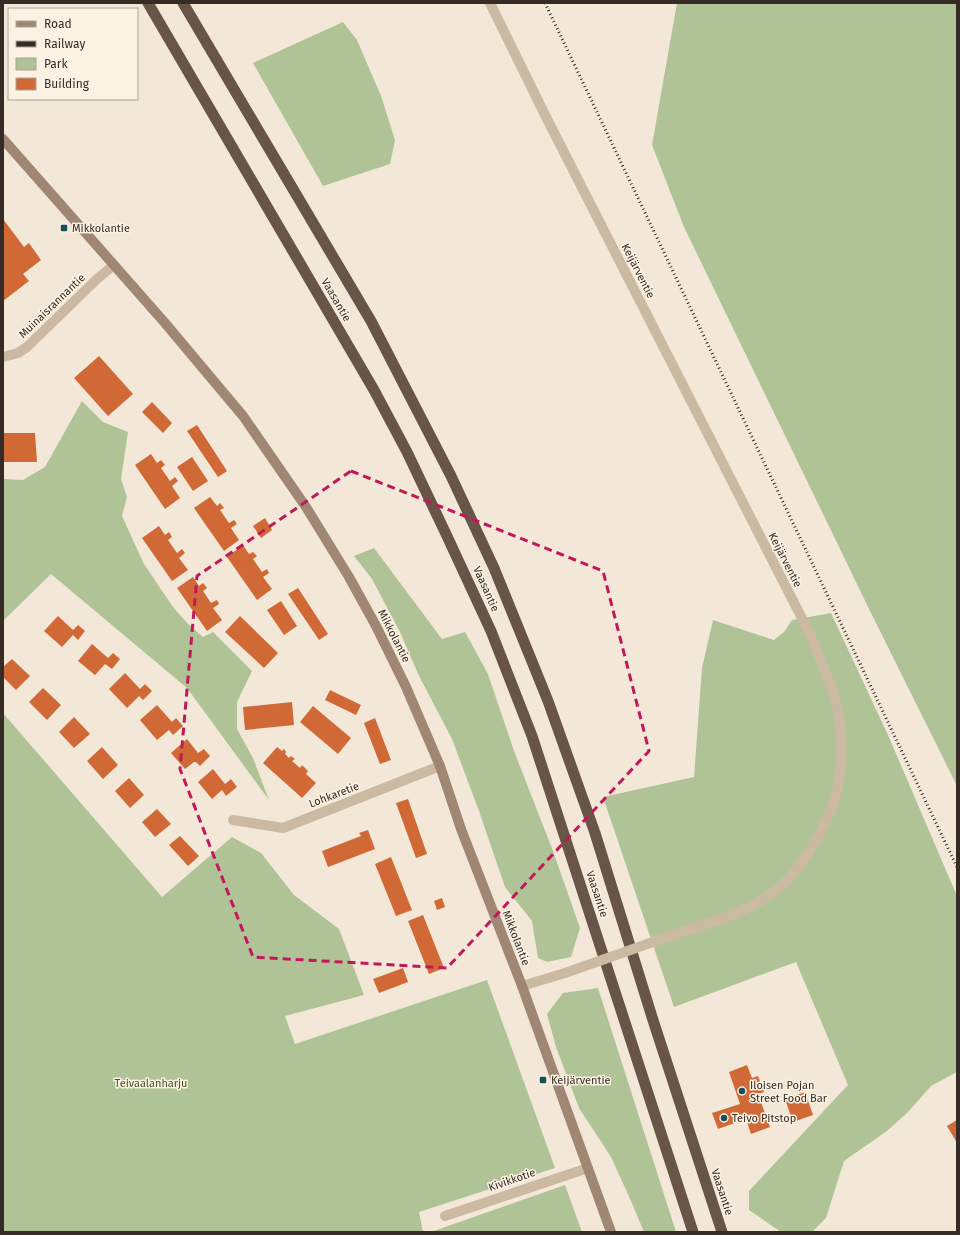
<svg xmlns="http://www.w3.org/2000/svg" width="960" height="1235" font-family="'Fira Sans',sans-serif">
<rect width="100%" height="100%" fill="#f3e8d7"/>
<path fill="#b0c396" d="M677,3H957V786L871,613L684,227L652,145Z
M343,22L357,40L381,96L395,140L390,164L323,186L253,63Z
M82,401L103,422L128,432L121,479L127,497L122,516L144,564L173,607L188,624L203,637L213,632L252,671L237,702V729L253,758L269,800L187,688L51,574L3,621V479L23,480L45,467Z
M374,548L442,639L465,632L488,674L514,751L553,851L580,928L571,957L547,962L538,958L532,921L505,887L479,811L452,739L419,676L400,632L372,579L354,556Z
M831,613L888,735L957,896V1072L931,1086L908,1112L887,1131L844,1161L826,1218L812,1232H781L749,1210V1191L848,1085L796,962L674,1007L603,797L694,777L702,668L713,620L774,640L784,632L792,620Z
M3,713L162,897L232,837L261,853L294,895L339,929L364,995L285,1016L295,1044L487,980L555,1168L419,1212L423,1232H3Z
M598,988L676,1232H644L631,1201L611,1157L579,1108L556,1047L547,1014L563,993Z
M565,1185L582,1232H431Z"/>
<path fill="#d16937" d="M3,219L24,247L29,243L41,260L23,274L29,281L3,301Z
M99,356L133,394L108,416L74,378Z
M152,402L172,423L163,433L142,412Z
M197,425L227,471L218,477L187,431Z
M3,433H35L37,462H3Z
M151,454L157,463L161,460L165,465L161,468L170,481L175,477L178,481L172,486L180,498L165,509L135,465Z
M192,457L208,481L193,491L177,467Z
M210,497L217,506L220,503L224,508L220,510L229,523L234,520L237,524L231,528L239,540L224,551L194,508Z
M265,518L272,530L261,538L253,526Z
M159,526L165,535L169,532L172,537L168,540L177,553L182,549L185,553L179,558L188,570L172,581L142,538Z
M243,545L249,554L253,552L257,556L253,559L262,572L267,569L269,573L263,577L272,589L257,600L227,557Z
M193,577L199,586L203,583L207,588L203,591L211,603L217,600L219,604L213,608L222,620L207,631L177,588Z
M298,588L328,634L319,640L288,594Z
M281,601L297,626L284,635L267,610Z
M58,616L73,630L78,625L85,631L78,640L73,635L62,647L44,631Z
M240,616L278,653L264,668L225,632Z
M92,644L108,658L113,653L120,659L112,669L105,664L95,675L78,661Z
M12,659L30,676L16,690L3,677V667Z
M125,673L140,689L145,684L152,691L143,700L139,696L127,708L109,689Z
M43,688L61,705L47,720L29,702Z
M330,690L361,705L356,715L325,700Z
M292,702L294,725L245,730L243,707Z
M157,705L172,722L176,718L183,726L173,735L169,730L157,740L140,720Z
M313,706L351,738L338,754L300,722Z
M74,717L90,734L74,748L59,732Z
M375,718L391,760L380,764L364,723Z
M187,739L198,753L204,749L210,756L200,766L196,762H194L185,769L171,753Z
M102,747L118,765L103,779L87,761Z
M277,747L282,751L284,749L286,752L285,754L289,758L291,756L295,759L292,761L300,768L302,765L308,771L306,774L316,783L302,798L263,763Z
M213,769L225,784L231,779L237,787L226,796L222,790L212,799L198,782Z
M129,778L144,795L130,808L115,791Z
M408,799L427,854L416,858L396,803Z
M157,809L171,824L155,837L142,822Z
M368,830L375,849L328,867L322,851L361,836L359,833Z
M180,836L199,856L188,866L169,845Z
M391,857L412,910L396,916L375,864Z
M442,898L445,907L437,910L434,901Z
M423,915L444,968L429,974L408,921Z
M403,968L408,982L379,993L373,979Z
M747,1065L752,1078L758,1076L764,1092L758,1094L770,1127L751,1134L746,1119L718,1129L712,1113L740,1104L729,1072Z
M805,1092L813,1115L793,1122L785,1099Z
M957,1120V1143L947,1126Z"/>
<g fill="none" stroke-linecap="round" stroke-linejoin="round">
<path stroke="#ccb9a2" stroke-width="10" d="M490,3L547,119L812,638C822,665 836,693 840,722C842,741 842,773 837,791C827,828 800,874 768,896C744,912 717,921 690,929
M3,357L18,353L27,347L97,279L114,265
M233,820L283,828L440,766
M522,986L565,973
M445,1216L588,1168"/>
<path stroke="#a08773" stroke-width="10" d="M3,139L165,323L243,416L306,507L349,577L376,626L406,687L440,766L461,829L522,986L611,1232"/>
<path stroke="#685548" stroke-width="11" d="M148,3L374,390L407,452L446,534L491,631L532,736L693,1232
M183,3L371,321L451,476L494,568L548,701L595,833L652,1017L722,1232"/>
<path stroke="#362c25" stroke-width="3" stroke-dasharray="1 3" stroke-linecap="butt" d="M545,3L957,867"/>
<path stroke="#ccb9a2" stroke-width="10" d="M565,973L690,929"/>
</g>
<path fill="none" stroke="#c2185b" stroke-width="3" stroke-dasharray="8 5" stroke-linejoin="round" d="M351,471L603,571L649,751L447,968L253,957L180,769L197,576Z"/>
<g fill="#17505a" stroke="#fbf2e3" stroke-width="1.5">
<rect x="60" y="224" width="8" height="8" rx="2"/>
<rect x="539" y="1076" width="8" height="8" rx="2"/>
<circle cx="742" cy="1091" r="4"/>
<circle cx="724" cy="1118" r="4"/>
</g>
<g text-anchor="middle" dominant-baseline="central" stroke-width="3" stroke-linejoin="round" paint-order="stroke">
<g font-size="11" fill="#362c25" stroke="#fbf2e3" text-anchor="start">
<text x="72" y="228">Mikkolantie</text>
<text x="551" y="1080">Keijärventie</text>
<text x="750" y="1085">Iloisen Pojan<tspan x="750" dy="13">Street Food Bar</tspan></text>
<text x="732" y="1118">Teivo Pitstop</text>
</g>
<g font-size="11" fill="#362c25" stroke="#fbf2e3">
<text transform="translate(638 271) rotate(63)">Keijärventie</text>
<text transform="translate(336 300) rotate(60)">Vaasantie</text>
<text transform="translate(52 306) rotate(-44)">Muinaisrannantie</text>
<text transform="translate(785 560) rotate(63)">Keijärventie</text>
<text transform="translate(486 589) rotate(66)">Vaasantie</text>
<text transform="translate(394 636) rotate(63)">Mikkolantie</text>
<text transform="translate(334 795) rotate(-21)">Lohkaretie</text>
<text transform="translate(597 894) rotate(72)">Vaasantie</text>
<text transform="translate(516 938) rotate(69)">Mikkolantie</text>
<text transform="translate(512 1180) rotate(-19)">Kivikkotie</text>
<text transform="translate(722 1192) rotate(72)">Vaasantie</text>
</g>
<g font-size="11" fill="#415627" stroke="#fbf2e3">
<text x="151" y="1083">Teivaalanharju</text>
</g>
</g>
<rect width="960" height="1235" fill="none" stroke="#362c25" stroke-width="8"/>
<rect x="8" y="8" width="130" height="92" fill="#fbf2e3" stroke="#aca397"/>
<rect x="16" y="21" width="20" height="6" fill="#a08773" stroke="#aca397"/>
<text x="44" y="28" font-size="12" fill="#362c25">Road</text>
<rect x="16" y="41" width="20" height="6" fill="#362c25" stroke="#aca397"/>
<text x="44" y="48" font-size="12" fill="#362c25">Railway</text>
<rect x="16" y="58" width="20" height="12" fill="#b0c396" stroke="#aca397"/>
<text x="44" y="68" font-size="12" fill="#362c25">Park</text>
<rect x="16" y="78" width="20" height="12" fill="#d16937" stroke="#aca397"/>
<text x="44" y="88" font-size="12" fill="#362c25">Building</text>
</svg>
